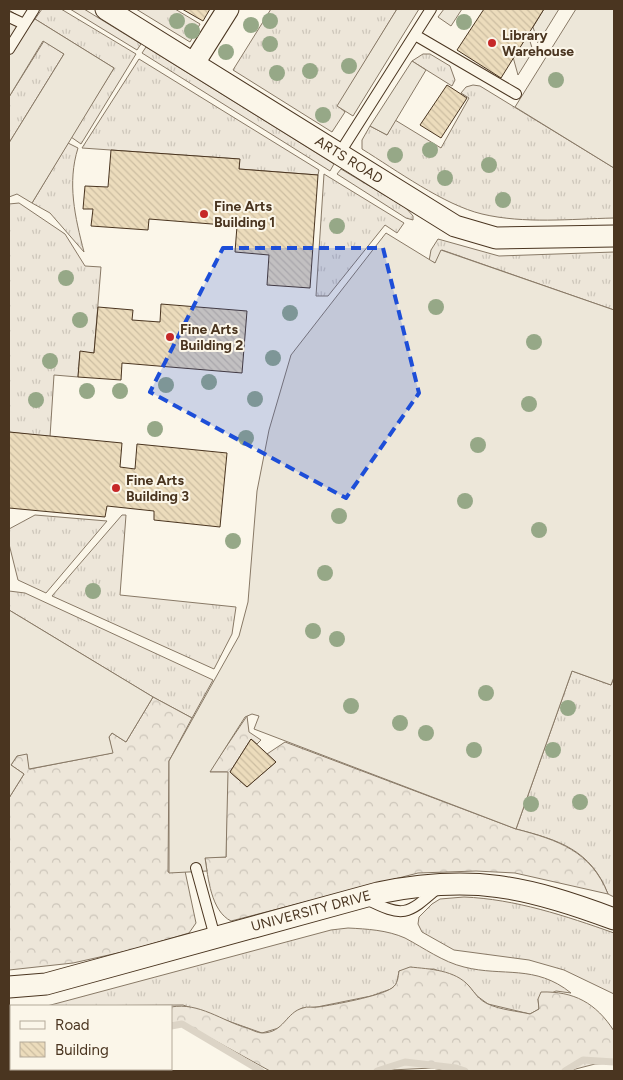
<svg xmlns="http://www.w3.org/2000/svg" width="623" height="1080" font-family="Figtree,sans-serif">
<defs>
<pattern id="grass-tufts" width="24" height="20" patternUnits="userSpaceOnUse" patternTransform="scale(1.25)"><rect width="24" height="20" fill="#ede6d9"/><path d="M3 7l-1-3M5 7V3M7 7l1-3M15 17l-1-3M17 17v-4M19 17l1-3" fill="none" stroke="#cdc6ba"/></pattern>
<pattern id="forest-crowns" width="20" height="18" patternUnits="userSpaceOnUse" patternTransform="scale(1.25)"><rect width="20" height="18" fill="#ede6d9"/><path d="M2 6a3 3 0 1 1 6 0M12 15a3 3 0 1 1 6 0" fill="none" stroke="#cdc6ba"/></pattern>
<pattern id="building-back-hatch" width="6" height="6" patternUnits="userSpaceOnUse" patternTransform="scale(1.25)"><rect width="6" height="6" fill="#ecdcbc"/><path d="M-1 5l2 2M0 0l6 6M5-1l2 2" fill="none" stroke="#ccbda1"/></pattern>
</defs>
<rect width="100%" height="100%" fill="#fbf6e9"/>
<path fill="url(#grass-tufts)" stroke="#887966" d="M42,9H61L136,54L81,144L71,137L114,68L35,19Z
M70,9H84L141,44L137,50Z
M136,9H175L200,24L190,42Z
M271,9H397L338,106L345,112L332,132L233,70Z
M44,41L64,54L9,143V97Z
M146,47L334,164L330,171L142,53Z
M423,54H430L450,66L455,80L452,86L412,61Z
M139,59L319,170L318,175L239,169V159L82,148Z
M473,85L480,86L614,168V218C571,219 524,224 482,214C444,205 396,170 362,149V140L370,126L387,135L395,120L441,148L469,98L461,93L466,87Z
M68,143L78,148C67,183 75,217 84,252L50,213L32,203Z
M341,169L406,208L413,216V220L406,218L337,174Z
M324,174L404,223L397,233L385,225L328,296H316Z
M19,203L65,234L85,266L101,267L94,353L80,352L78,377L54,375L50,437L9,432V204Z
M438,239L499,256L614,252V310L442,250L436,263L429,261L431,250Z
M35,515L107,521L46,593L18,580L9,544V529Z
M122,515H126L120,595L236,607L232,634L214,669L52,596Z
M9,591L25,593L213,680L192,718L153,697L9,610Z
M572,671L611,685L614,677V897L608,894C591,850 559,840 516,829Z
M464,897C515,899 566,916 614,933V994L564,970L529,960L454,950L422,932L418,924L419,917L432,904L440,899Z
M348,928C367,929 387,930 405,938C424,948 443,962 464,967C503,977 535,964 571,993L556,991L538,999L539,1009L530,1014L488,1004L477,996L467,984L434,969L399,971L397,983L391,989L371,996L317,1007L302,1008L290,1016L282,1027L262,1033L183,1005L47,1006L331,930Z"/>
<path fill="url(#forest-crowns)" stroke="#887966" d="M153,697L192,718L169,761L168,872L185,871L196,923L189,933L131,950L73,963L9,970V798L24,774L11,765L17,756L27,753L30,769L112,753L109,737L112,733L126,742Z
M247,716L249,732L261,740L257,744L251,739L230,772L247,787L276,762L267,754L285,742L516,829C558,840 591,851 608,894L515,873L476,871L418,873L231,921C211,911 208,878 205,857H226L227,772H209Z
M410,967C430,969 455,970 469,986C475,993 479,1000 488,1004C501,1010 517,1011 530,1014L539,1009L538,999L541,992C574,991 596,1003 614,1031V1063L595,1064L568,1071H448L432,1068L370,1071H270L183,1023H171V1007C199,1002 222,1021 247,1028C252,1030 258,1033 262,1033C284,1033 286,1012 303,1008C307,1006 313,1008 318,1007C333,1005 381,996 392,988C398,984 398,977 399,971Z
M9,1022L11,1027V1069H142L141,1071H9Z"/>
<path fill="#ede7d9" stroke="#887966" d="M397,9H419L353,116L337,106Z
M444,9H462L451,26L438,17Z
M544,9H559L538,43L533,27Z
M576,9H614V168L515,107Z
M9,10L31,24L35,19L114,68L32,203L17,194L9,197V143L64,54L43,41L9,97Z
M528,35L533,51L518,75L513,57Z
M412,61L426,70L387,135L370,126Z
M386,233L435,263L441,250L614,310V677L611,685L572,671L516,829L254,729L259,716L252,714L245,717L210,772H228L226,857L205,858L207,871L169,873V761L239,636L248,602L257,491L269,430L291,355Z
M9,610L153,697L126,742L112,733L109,737L113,753L29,769L27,754L17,756L11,765L24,774L9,798Z"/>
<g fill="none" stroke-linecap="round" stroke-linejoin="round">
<path stroke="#dcd4c6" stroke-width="7" d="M171,1026L182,1024L261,1071
M145,1071L146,1069
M377,1071L405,1062L456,1068L465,1071
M565,1071L583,1060L614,1062"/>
</g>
<path fill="url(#building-back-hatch)" stroke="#4a3520" d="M182,9H210L203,21Z
M484,9H544L501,78L457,50Z
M447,85L467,98L441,138L420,125Z
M111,150L240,159L239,169L318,175L310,288L267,285L269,255L235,252L237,226L149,219L148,230L91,226L93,209H83L85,186L108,187Z
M161,304L247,311L242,373L122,363L121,380L78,377L80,351L94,353L98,307L133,310L132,320L160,322Z
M9,432L122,443L120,467L135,469L137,444L227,453L220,527L154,520V511L107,506L105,517L9,508Z
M251,739L276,762L247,787L230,772Z"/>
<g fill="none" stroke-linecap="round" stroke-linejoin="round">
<defs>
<path id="service" d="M9,17L24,24
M415,35L516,94
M9,49L34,9
M339,154L431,9
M196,868L215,937
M366,899C404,918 407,915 438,888"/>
<path id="minor" d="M106,9L455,226L496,238L614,236
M194,63L228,9
M9,987L46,984L378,893C471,874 526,886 614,919"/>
</defs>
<use href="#service" stroke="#4a3520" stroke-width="12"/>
<use href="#minor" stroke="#4a3520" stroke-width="23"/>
<use href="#service" stroke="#fbf6e9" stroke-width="10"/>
<use href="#minor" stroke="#fbf6e9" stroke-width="21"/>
</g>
<g fill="#96a887">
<circle cx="177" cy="21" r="8"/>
<circle cx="270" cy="21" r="8"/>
<circle cx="464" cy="22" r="8"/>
<circle cx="251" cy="25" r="8"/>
<circle cx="192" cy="31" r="8"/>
<circle cx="270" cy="44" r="8"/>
<circle cx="226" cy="52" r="8"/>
<circle cx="349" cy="66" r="8"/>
<circle cx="310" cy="71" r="8"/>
<circle cx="277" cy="73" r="8"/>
<circle cx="556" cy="80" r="8"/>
<circle cx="323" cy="115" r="8"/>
<circle cx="430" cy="150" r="8"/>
<circle cx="395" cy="155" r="8"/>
<circle cx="489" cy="165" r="8"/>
<circle cx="445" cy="178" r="8"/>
<circle cx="503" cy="200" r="8"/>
<circle cx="337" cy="226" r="8"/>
<circle cx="66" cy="278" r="8"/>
<circle cx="436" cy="307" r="8"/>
<circle cx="290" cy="313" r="8"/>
<circle cx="80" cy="320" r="8"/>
<circle cx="534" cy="342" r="8"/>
<circle cx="273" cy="358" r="8"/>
<circle cx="50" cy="361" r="8"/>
<circle cx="209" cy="382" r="8"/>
<circle cx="166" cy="385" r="8"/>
<circle cx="87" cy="391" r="8"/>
<circle cx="120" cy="391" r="8"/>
<circle cx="255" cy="399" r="8"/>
<circle cx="36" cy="400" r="8"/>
<circle cx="529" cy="404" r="8"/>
<circle cx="155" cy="429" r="8"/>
<circle cx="246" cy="438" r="8"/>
<circle cx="478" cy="445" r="8"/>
<circle cx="465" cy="501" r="8"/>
<circle cx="339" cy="516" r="8"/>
<circle cx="539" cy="530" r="8"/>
<circle cx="233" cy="541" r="8"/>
<circle cx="325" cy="573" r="8"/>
<circle cx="93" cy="591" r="8"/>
<circle cx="313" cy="631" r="8"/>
<circle cx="337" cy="639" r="8"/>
<circle cx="486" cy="693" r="8"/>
<circle cx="351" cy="706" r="8"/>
<circle cx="568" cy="708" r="8"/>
<circle cx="400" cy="723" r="8"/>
<circle cx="426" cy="733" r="8"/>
<circle cx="474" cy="750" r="8"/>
<circle cx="553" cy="750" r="8"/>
<circle cx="580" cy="802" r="8"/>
<circle cx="531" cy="804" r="8"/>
</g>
<path fill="#1d4ed8" fill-opacity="0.2" stroke="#1d4ed8" stroke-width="4" stroke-dasharray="10 6" stroke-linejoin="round" d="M223,248H383L419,393L346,498L150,392Z"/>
<g fill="#c62828" stroke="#fbf6e9" stroke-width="2">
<circle cx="492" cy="43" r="5"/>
<circle cx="204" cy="214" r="5"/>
<circle cx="170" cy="337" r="5"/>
<circle cx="116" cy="488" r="5"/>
</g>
<g text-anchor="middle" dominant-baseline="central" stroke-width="4" stroke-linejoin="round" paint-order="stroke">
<g font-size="14" font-weight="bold" fill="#4a3520" stroke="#fbf6e9" text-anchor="start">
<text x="502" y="35">Library<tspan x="502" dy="16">Warehouse</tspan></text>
<text x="214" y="206">Fine Arts<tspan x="214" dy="16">Building 1</tspan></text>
<text x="180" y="329">Fine Arts<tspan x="180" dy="16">Building 2</tspan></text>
<text x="126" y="480">Fine Arts<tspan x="126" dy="16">Building 3</tspan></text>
</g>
<g font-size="14" fill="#4a3520" stroke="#fbf6e9">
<text transform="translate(349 160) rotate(32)">ARTS ROAD</text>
<text transform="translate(311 911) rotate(-15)">UNIVERSITY DRIVE</text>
</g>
</g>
<rect width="623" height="1080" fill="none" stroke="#4a3520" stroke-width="20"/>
<rect x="10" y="1005" width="162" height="65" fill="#fbf6e9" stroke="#b4a999"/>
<rect x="20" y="1021" width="25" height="8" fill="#fbf6e9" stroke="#b4a999"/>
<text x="55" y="1030" font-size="15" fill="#4a3520">Road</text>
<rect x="20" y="1042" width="25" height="15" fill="url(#building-back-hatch)" stroke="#b4a999"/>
<text x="55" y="1055" font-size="15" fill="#4a3520">Building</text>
</svg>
